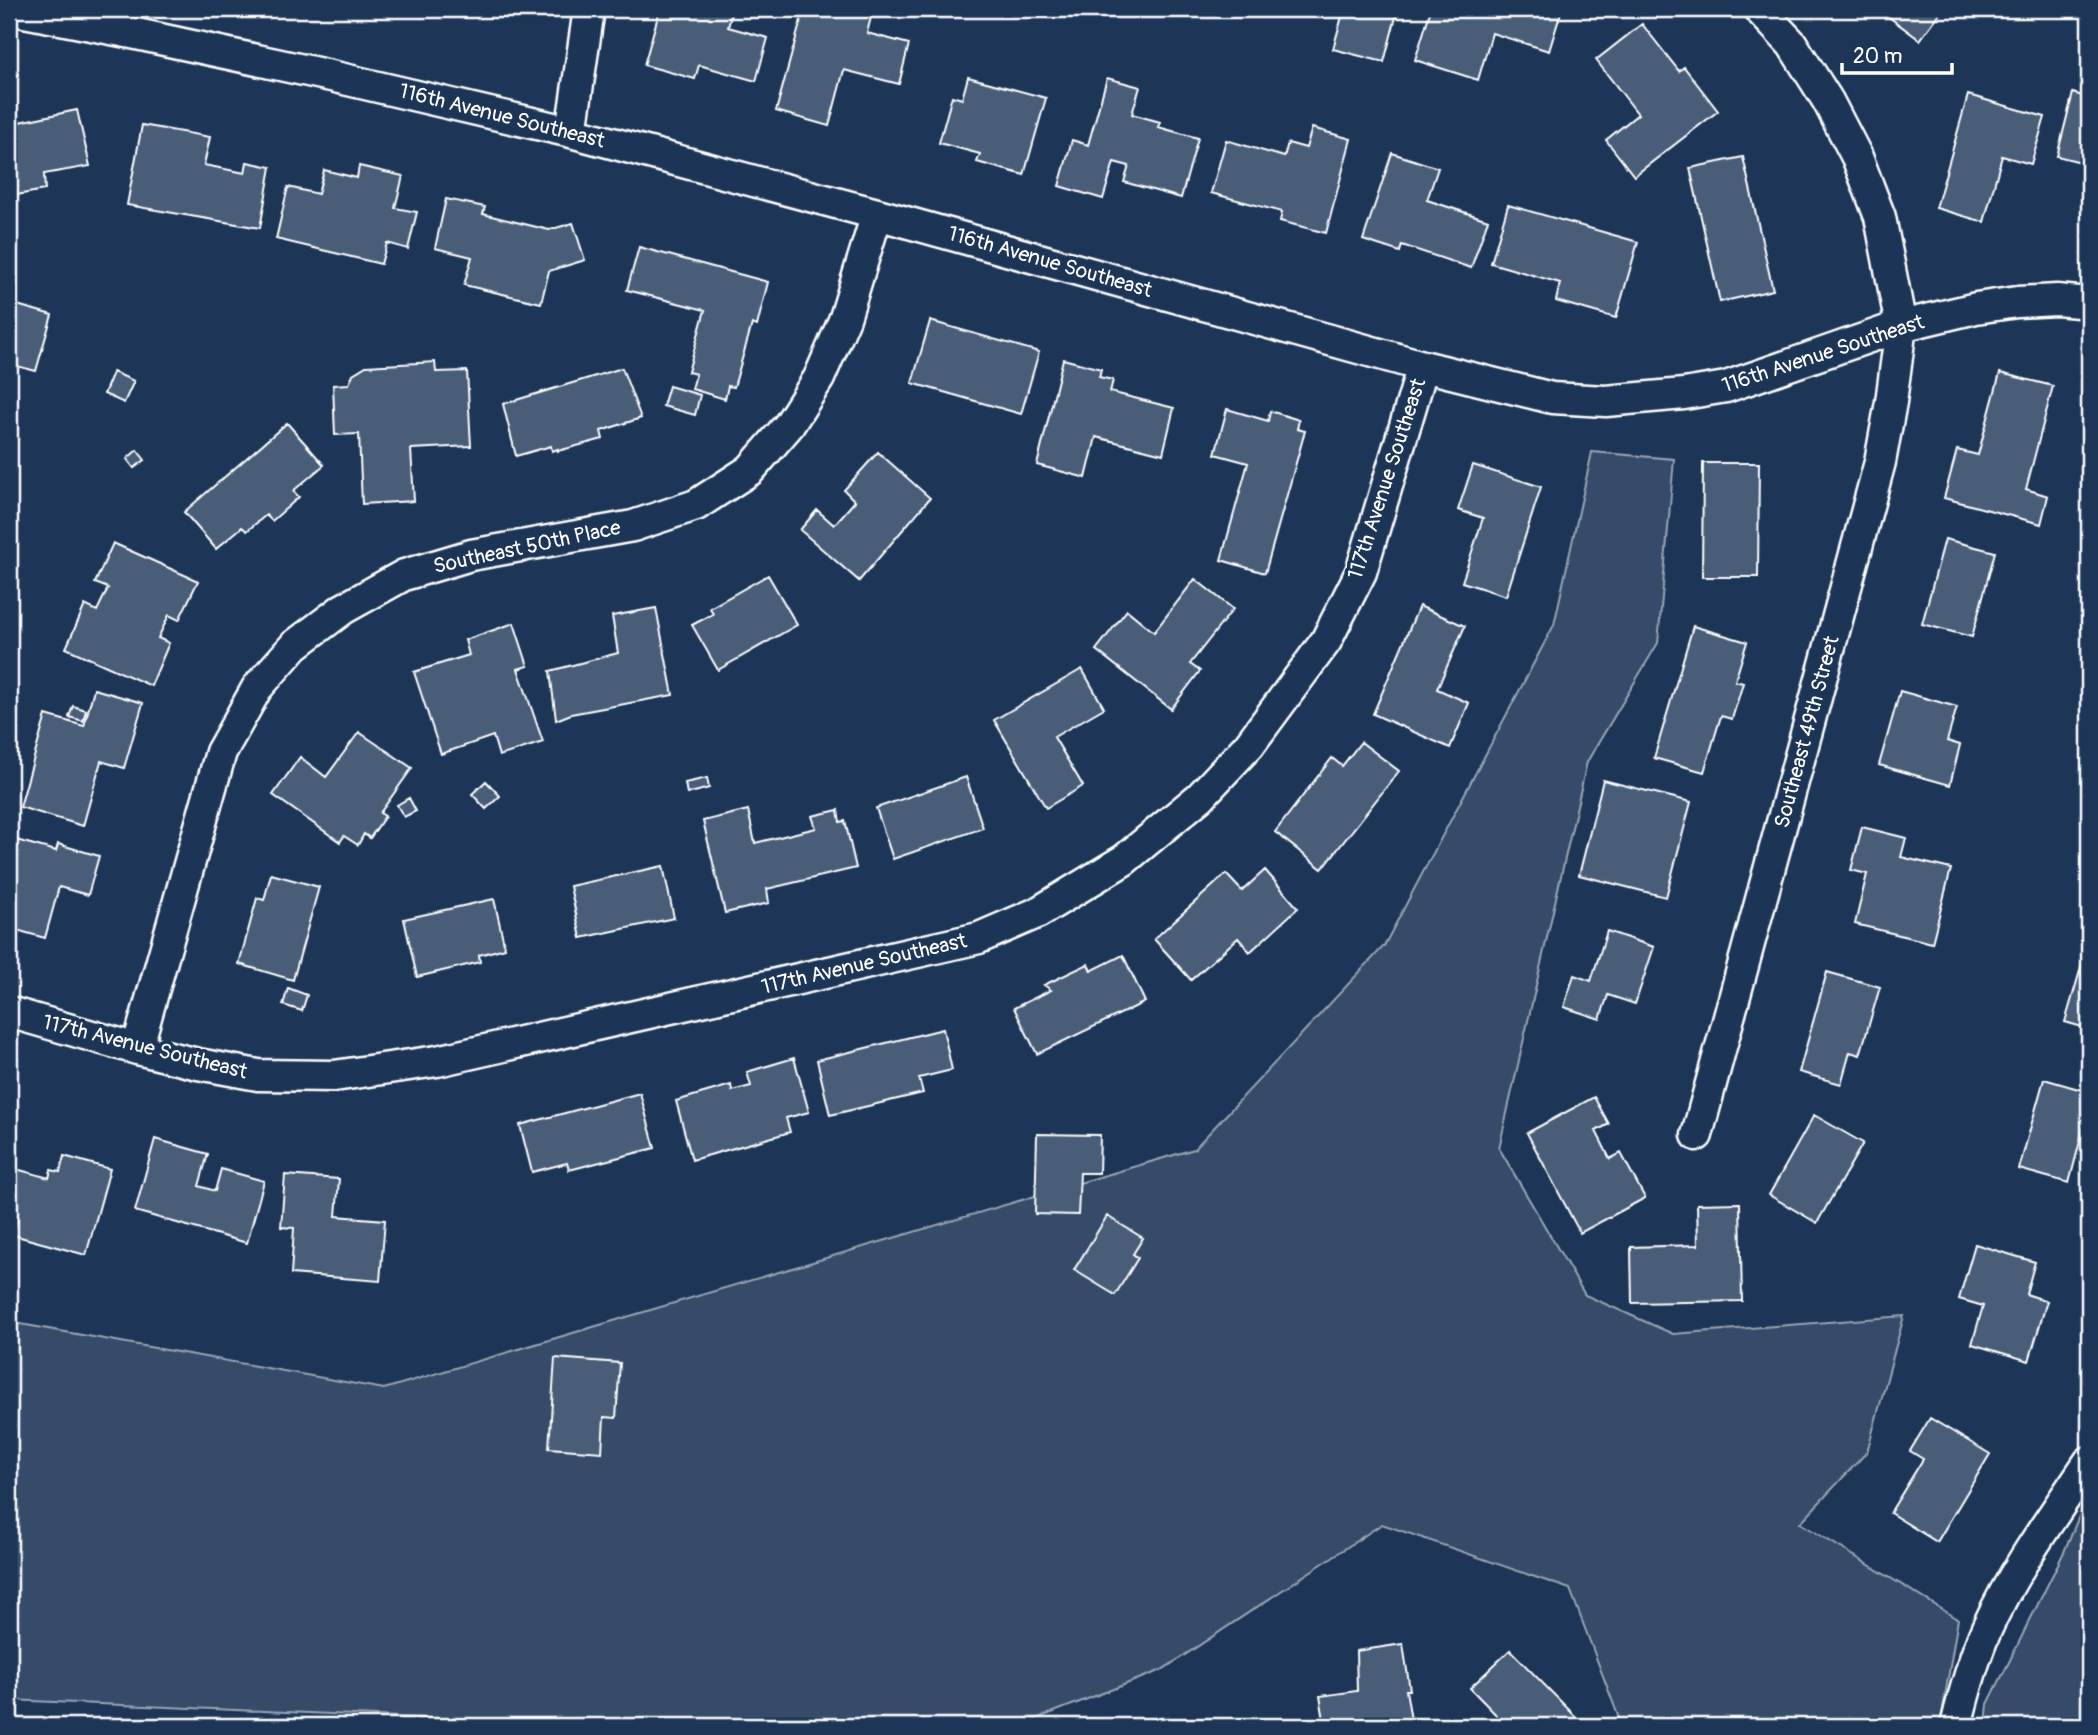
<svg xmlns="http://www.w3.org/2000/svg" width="2098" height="1735" font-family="Pangolin,sans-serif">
<rect width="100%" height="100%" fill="#1d3557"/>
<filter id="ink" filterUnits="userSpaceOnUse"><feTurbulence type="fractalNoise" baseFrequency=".0143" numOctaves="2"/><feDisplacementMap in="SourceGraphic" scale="14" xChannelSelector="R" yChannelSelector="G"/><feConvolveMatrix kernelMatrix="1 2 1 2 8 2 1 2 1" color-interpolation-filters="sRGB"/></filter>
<g filter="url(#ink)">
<path fill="#364b69" stroke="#9aa5b4" stroke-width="2" d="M1592,452L1674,459L1658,643L1587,762L1499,1148L1585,1295L1673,1334L1904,1316L1867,1452L1800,1523L1958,1619L1940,1726H1622L1570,1589L1382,1524L1162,1670L1018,1726H604L9,1700V1322L384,1389L1194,1149L1384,946L1554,625Z
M2089,1492V1726H1986L1988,1704L2064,1552Z"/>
<path fill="#4a5d79" stroke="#fff" stroke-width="2" d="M498,9H523L521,14Z
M660,9H733L728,27L768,38L756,81L699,65L695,79L644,65Z
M804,9H857L872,13L867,33L909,44L899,84L844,70L829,126L776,111Z
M1344,9H1398L1384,62L1333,49Z
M1431,9H1562L1549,51L1492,33L1478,80L1415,60Z
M1878,9H1943L1920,40Z
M1642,24L1679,71L1684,67L1718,111L1634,176L1606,140L1638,114L1596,60Z
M968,77L1046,98L1024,175L977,162L980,154L939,143L952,96L962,99Z
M1107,78L1140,87L1132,114L1160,122L1158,127L1198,138L1181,198L1124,182L1129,166L1114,162L1103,199L1059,186L1072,140L1088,145Z
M2073,93L2089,98V164L2057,156Z
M1968,95L2045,117L2031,164L2002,156L1984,222L1936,208Z
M77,110L90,166L44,174L45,190L16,195L13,179H9V120L13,119L14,123Z
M142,125L210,137L204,165L245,173L247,162L271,167L260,228L127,205Z
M1312,128L1351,139L1326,233L1280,221L1282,212L1211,193L1226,140L1284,157L1288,143L1306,148Z
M1392,153L1438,168L1427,200L1488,220L1471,268L1402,245L1400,252L1363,240Z
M1743,157L1773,290L1720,302L1690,168Z
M359,166L403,176L395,208L417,212L408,249L387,243L381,264L276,239L288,187L318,194L324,170L357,178Z
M446,199L485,207L483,214L549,230L573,223L585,260L549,271L541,303L464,285L472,257L435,248Z
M1508,205L1638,242L1616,318L1556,301L1560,283L1491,263Z
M639,247L768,282L757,326L752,324L734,387L728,386L725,399L692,389L696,374L688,372L705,310L627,290Z
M10,303L52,315L36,371L9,364Z
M930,321L1039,352L1021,414L912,383Z
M1063,359L1101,369L1099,377L1113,380L1110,392L1174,408L1163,454L1096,437L1086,478L1037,465Z
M435,362L436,372L467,371L471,446L411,449L414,501L362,504L359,434L335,435L333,385L349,384L353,374L366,366Z
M622,368L641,418L601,431L603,439L558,451V449L552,451L551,446L516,456L503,404Z
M113,372L134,381L124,403L104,394Z
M2000,373L2053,386L2026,489L2048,496L2041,524L1944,498L1957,450L1978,455Z
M669,386L700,395L695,415L663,406Z
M1227,409L1268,421L1270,411L1299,420L1297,429L1305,431L1265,573L1221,560L1248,463L1215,454Z
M287,423L324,465L293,491L299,497L272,521L266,515L247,531L242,527L216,549L184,512Z
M137,450L145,460L134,468L127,459Z
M878,452L930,498L859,581L800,530L817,510L834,525L855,501L844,490Z
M1703,463H1759L1758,577H1702Z
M1473,465L1541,487L1506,596L1462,582L1483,518L1458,510Z
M1945,539L1995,552L1972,637L1922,624Z
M113,543L198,581L179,620L169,615L158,638L169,643L151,686L66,648L85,605L97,611L108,588L95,583Z
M768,575L797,625L718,670L692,625L713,614L710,608Z
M1195,579L1233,609L1190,664L1200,671L1171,709L1096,650L1127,610L1154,632Z
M1419,606L1465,626L1437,689L1469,703L1450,748L1373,714Z
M656,608L673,695L571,714L556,720L550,671L618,653L612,616Z
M514,623L528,666L518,669L543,742L499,756L493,736L441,754L414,672L469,655L465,640Z
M1693,626L1747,642L1735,681L1743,683L1732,719L1721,716L1704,772L1654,758Z
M1082,669L1104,708L1054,737L1083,786L1046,808L994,720Z
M94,689L143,703L124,768L101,761L83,826L20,807L46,715L84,726Z
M1900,691L1957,707L1947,741L1960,745L1950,785L1879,765Z
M73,706L86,710L83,721L69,717Z
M359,732L412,768L380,813L385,816L370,838L364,834L358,845L344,836L340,842L273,795L300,757L326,777Z
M1361,742L1399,771L1322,869L1275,832L1332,758L1342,766Z
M966,777L983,828L893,859L876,808Z
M707,778L709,788L687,794L685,783Z
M1603,780L1691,802L1666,897L1579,875Z
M486,781L500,796L486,809L472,794Z
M409,798L416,811L404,817L397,805Z
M748,810L755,843L816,828L812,816L838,810L840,822L845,821L856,868L767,889L769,903L725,913L703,821Z
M1862,827L1906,838L1901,857L1951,869L1932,943L1855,924L1867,874L1851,870Z
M9,838L56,851L58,844L99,856L88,895L59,887L45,938L9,928Z
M663,866L674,918L581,938L570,886Z
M1265,870L1298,908L1250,952L1238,938L1191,980L1154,939L1226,874L1242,891Z
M271,874L319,887L293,980L239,964L257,898L264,900Z
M494,899L505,948L479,955L480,962L417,977L404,919Z
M1607,931L1654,947L1635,1004L1608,995L1600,1019L1564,1007L1574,975L1591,981Z
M2089,940V1029L2065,1022Z
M1123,955L1145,1002L1037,1054L1014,1008L1051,990L1044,985L1088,964L1091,971Z
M1827,972L1880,987L1860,1055L1850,1052L1841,1084L1799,1072Z
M288,988L307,995L302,1011L283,1005Z
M943,1029L952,1070L919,1078L923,1093L830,1115L817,1060Z
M794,1058L809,1112L786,1118L790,1132L692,1160L676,1101L731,1085L732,1091L751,1086L747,1072Z
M2044,1079L2089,1092V1128L2084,1126L2069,1183L2019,1169Z
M640,1093L655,1148L569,1170L567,1163L532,1172L520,1125Z
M1594,1097L1609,1124L1596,1131L1610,1159L1621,1153L1645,1198L1580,1233L1527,1133Z
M1814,1115L1863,1143L1817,1223L1769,1195Z
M1037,1134L1100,1135L1099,1173H1080L1078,1215L1035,1214Z
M155,1139L208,1154L199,1186L215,1191L221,1169L264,1181L247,1243L135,1211Z
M64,1156L110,1169L86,1255L13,1235L18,1217L9,1215V1167L49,1178L51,1170L60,1172Z
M285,1175L339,1179L336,1216L385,1220L380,1281L291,1274L294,1228L281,1227Z
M1740,1203L1742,1301L1632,1303L1631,1247L1698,1245L1697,1204Z
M1107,1216L1143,1238L1133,1254L1138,1258L1115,1295L1074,1270Z
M1975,1244L2035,1262L2026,1294L2047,1301L2029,1361L1972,1344L1983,1306L1959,1299Z
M555,1358L620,1363L616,1418L604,1417L602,1452L549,1448Z
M1930,1418L1990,1454L1937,1542L1890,1513L1923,1459L1910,1451Z
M1403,1644L1410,1690H1406L1412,1726H1325L1320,1696L1357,1691L1356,1651Z
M1510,1650L1582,1723L1579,1726H1507L1470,1688Z"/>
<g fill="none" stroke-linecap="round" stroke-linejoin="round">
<defs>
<path id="street" d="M9,9L132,33L331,76L571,132L877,214L1423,366L1552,398L1606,401L1684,394L1726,387L1901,326L1976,308L2017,302L2057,300L2089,303
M571,132L589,9
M9,1012L137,1049L198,1064L258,1075L334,1076L437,1061L979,938L1037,913L1124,860L1200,797L1249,745L1326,641L1361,572L1423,366
M137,1049L221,752L257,688L295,645L343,609L404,575L471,555L633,526L696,505L750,470L789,425L819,378L845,318L877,214
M1697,1135L1880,462L1891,402L1901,326L1880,217L1857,157L1828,101L1792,44L1759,9
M1956,1726C1964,1693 1973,1659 1987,1628C2014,1569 2053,1516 2089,1462"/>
</defs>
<use href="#street" stroke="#fff" stroke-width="35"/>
<use href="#street" stroke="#1d3557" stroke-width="30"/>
</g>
</g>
<g text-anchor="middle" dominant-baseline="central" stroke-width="7" stroke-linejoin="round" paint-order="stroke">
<g font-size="21" fill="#fff" stroke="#1d3557">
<text transform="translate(502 116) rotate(14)">116th Avenue Southeast</text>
<text transform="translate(1050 262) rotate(16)">116th Avenue Southeast</text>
<text transform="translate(1823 354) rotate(-18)">116th Avenue Southeast</text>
<text transform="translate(1387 479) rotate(-72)">117th Avenue Southeast</text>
<text transform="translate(527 547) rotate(-12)">Southeast 50th Place</text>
<text transform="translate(1807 732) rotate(-75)">Southeast 49th Street</text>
<text transform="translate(864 964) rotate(-13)">117th Avenue Southeast</text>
<text transform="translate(145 1047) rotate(14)">117th Avenue Southeast</text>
</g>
</g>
<rect width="2098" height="1735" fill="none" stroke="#1d3557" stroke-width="35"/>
<rect x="18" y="18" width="2063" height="1700" fill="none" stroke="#fff" stroke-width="2.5" filter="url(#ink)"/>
<path d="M1842 63v10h110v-10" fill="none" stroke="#ffffff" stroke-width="3.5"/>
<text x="1853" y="63" font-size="21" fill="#ffffff" stroke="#1d3557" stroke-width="5" paint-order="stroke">20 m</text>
</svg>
